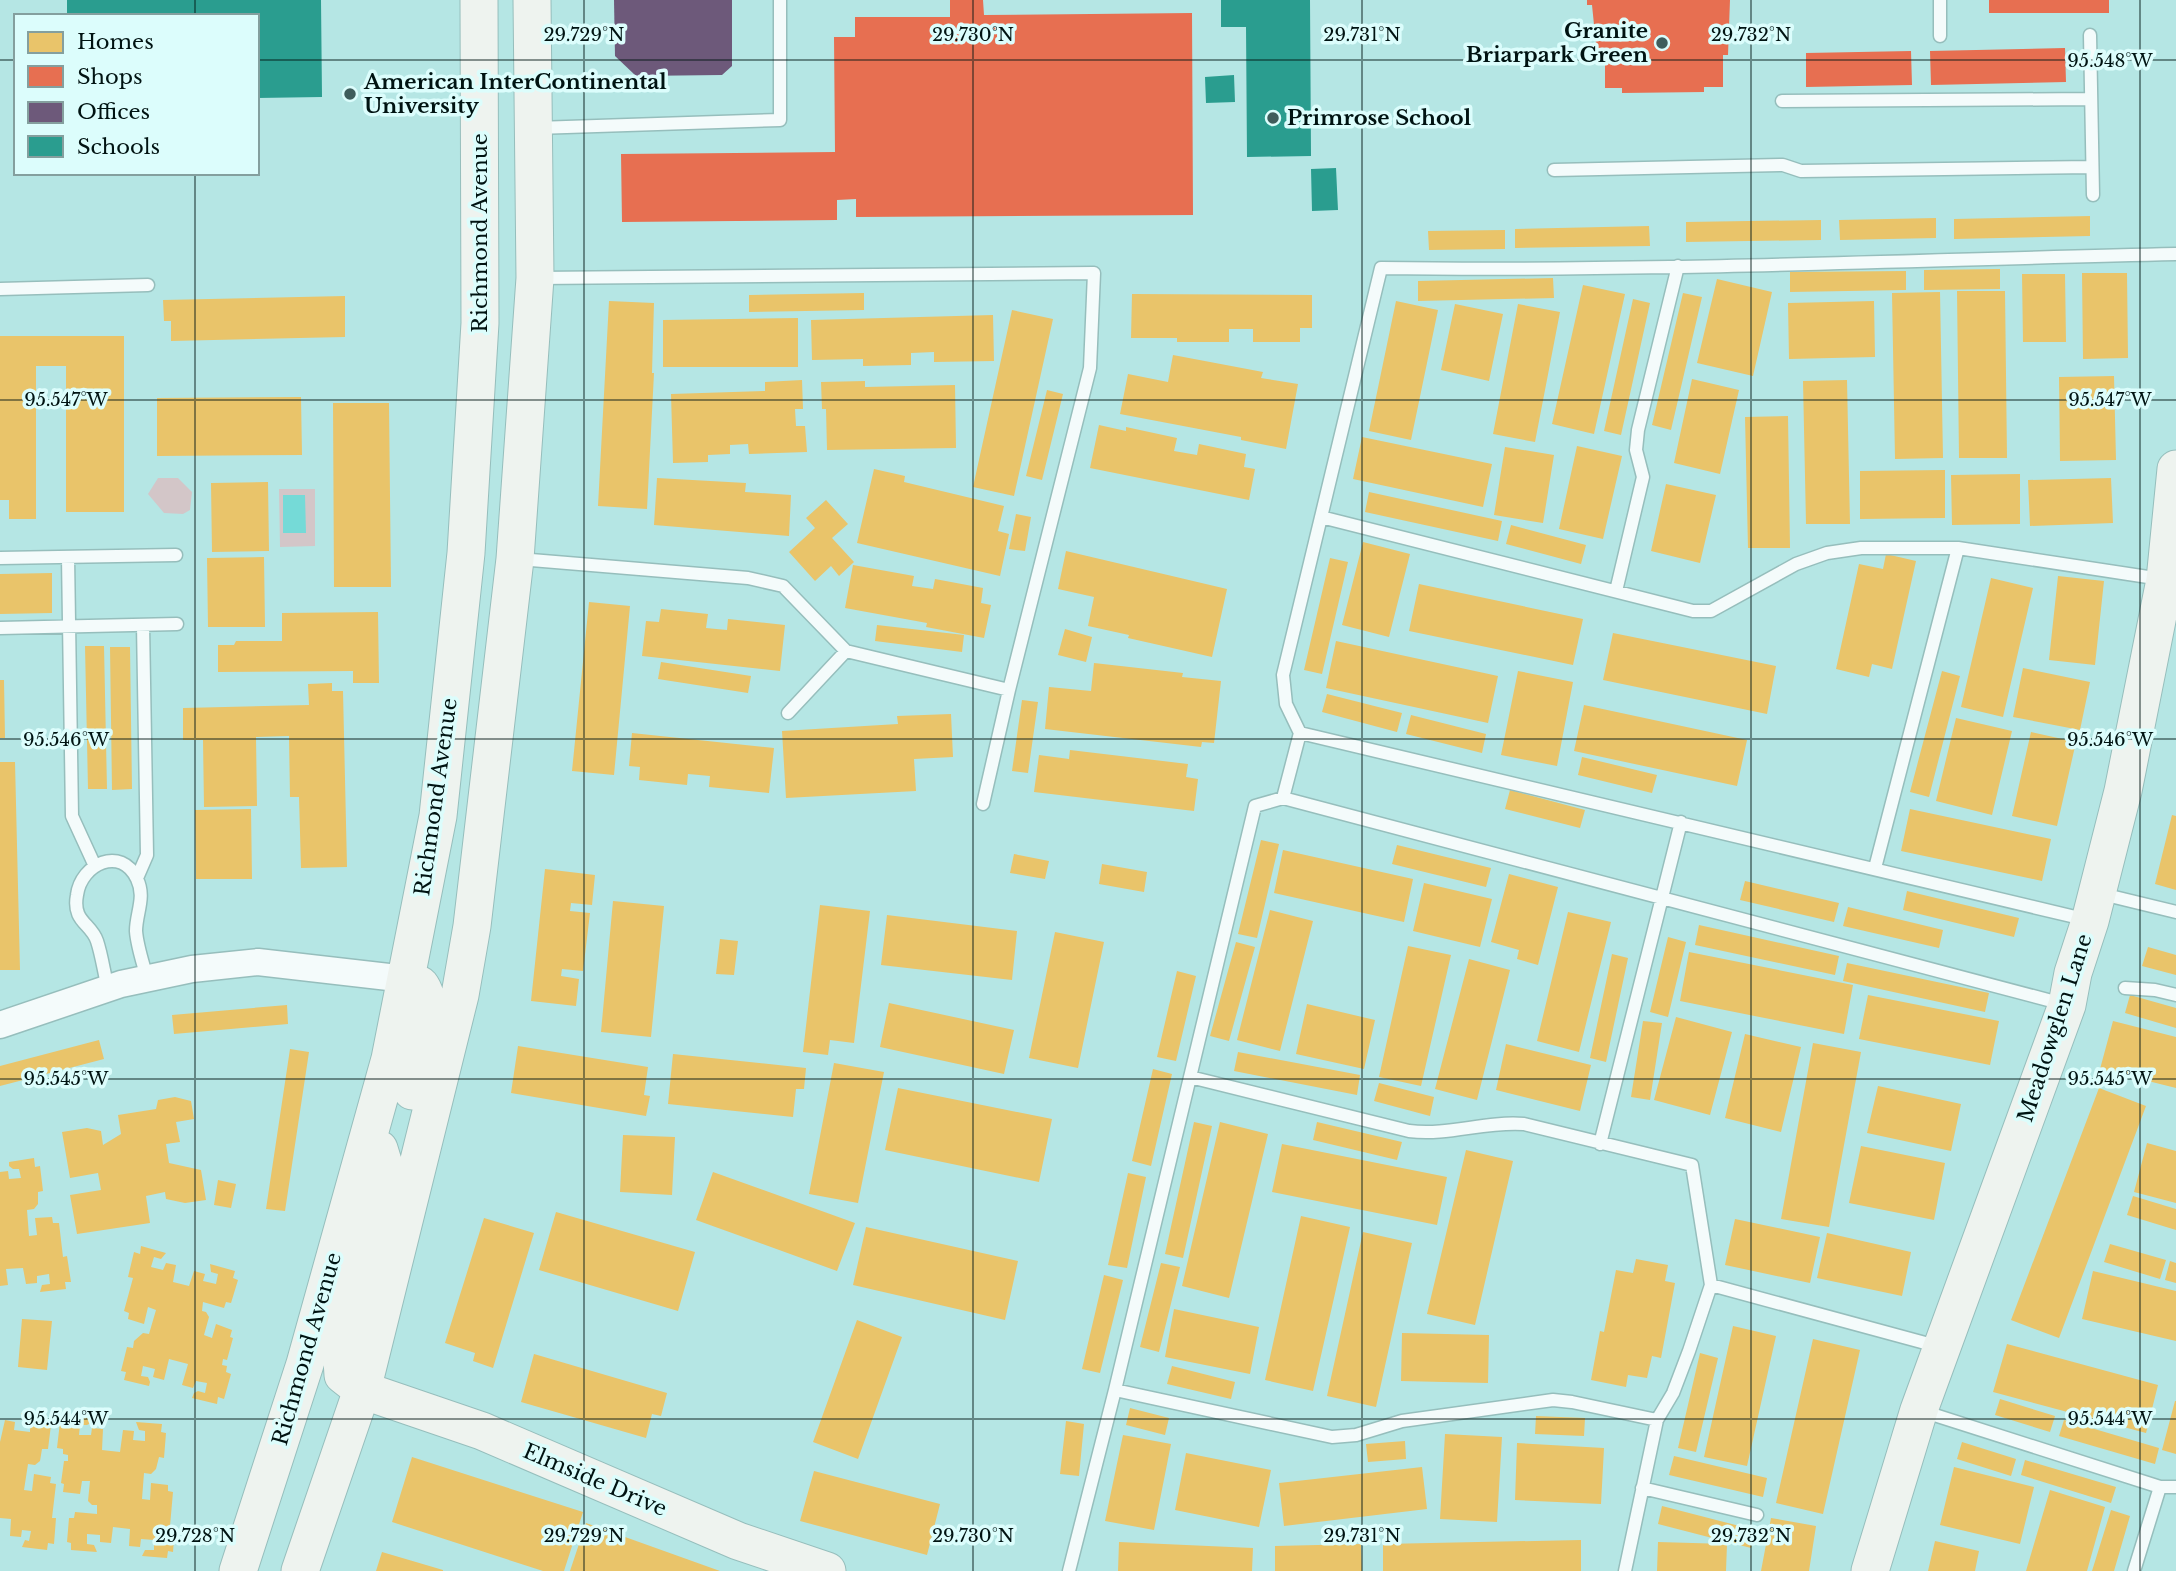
<svg xmlns="http://www.w3.org/2000/svg" width="2176" height="1571" font-family="'Libre Baskerville',serif">
<rect width="100%" height="100%" fill="#b5e6e4"/>
<path fill="#d3c6c8" d="M158,478H178L192,492L190,510L183,514L164,513L148,494Z
M279,489H315V546L280,547Z"/>
<path fill="#75dad7" d="M283,495H305L306,533H283Z"/>
<path fill="#e9c46a" d="M2090,216V236L1954,239V219Z
M1936,218V238L1840,240L1839,220Z
M1821,220V240L1686,242V222Z
M1649,226L1650,246L1515,248V229Z
M1505,230V249L1429,250L1428,231Z
M2000,269V289L1924,290V270Z
M1906,271V290L1790,292V272Z
M2082,273H2127L2128,358L2083,359Z
M2022,274H2065L2066,342H2023Z
M1553,278L1554,298L1418,301V281Z
M1717,279L1772,292L1753,376L1697,363Z
M1583,285L1625,294L1594,434L1552,424Z
M1957,291H2005L2007,458H1959Z
M1940,292L1943,458L1895,459L1892,293Z
M864,293V310L749,312V295Z
M1683,293L1702,297L1671,430L1652,425Z
M1132,294L1312,295V328H1300V342H1253V329H1229V342H1177V338H1131Z
M345,296V337L171,341V321H164L163,300Z
M1633,299L1650,303L1621,435L1604,431Z
M609,301L654,303L652,373H654L647,509L598,506Z
M1396,301L1438,310L1411,440L1369,431Z
M1874,301L1875,357L1789,359L1788,303Z
M1455,304L1503,314L1489,381L1441,370Z
M1518,304L1560,312L1535,442L1493,434Z
M1012,310L1053,319L1014,496L973,487Z
M993,315L994,361L934,362V352L911,353V365L863,366V359L812,360L811,320Z
M798,318V367H663V320Z
M0,336H124V512H66V366H36V519H9V500H0Z
M1173,355L1263,372L1261,378L1298,384L1286,449L1241,440V437L1120,414L1128,374L1168,382Z
M2114,376L2116,460L2060,461L2059,377Z
M1692,379L1739,390L1720,474L1674,463Z
M802,380L803,409H795L796,426H805L807,452L749,454L748,444L730,445V454L708,455V462L673,463L671,394L765,391V382Z
M1847,380L1850,524H1806L1803,381Z
M865,381V387L955,385L956,448L827,450L826,409H822L821,382Z
M1047,390L1063,394L1042,480L1026,476Z
M301,397L302,455L157,456V398Z
M333,403H389L391,587H334Z
M1788,416L1790,548H1748L1745,417Z
M1099,425L1126,431V427L1177,438L1174,451L1197,455L1199,444L1246,454L1244,467L1255,469L1249,500L1090,468Z
M1362,437L1492,464L1483,507L1353,479Z
M1577,446L1622,456L1603,539L1559,529Z
M1505,447L1554,455L1543,523L1494,515Z
M874,469L905,476L904,482L1004,506L998,531L1009,534L1000,576L857,543Z
M1945,470V518L1860,519V471Z
M2020,474V524L1952,525L1951,475Z
M657,478L746,483L745,492L791,495L789,536L654,525Z
M2111,478L2113,523L2030,526L2028,480Z
M268,482L269,551L212,552L211,483Z
M1666,484L1716,495L1700,563L1651,551Z
M1369,492L1502,521L1498,541L1365,512Z
M826,500L848,524L832,538L854,562L839,576L831,566L815,581L789,552L815,528L806,518Z
M1016,514L1031,517L1025,551L1009,549Z
M1511,525L1586,545L1581,564L1506,544Z
M1363,542L1410,554L1389,637L1342,625Z
M1066,551L1227,589L1212,657L1128,638L1129,635L1088,626L1094,597L1058,589Z
M1886,554L1916,561L1892,669L1872,664L1869,677L1836,669L1859,564L1883,569Z
M264,557L265,627H208L207,558Z
M1330,558L1348,562L1322,674L1304,670Z
M853,565L914,576L912,586L933,589L935,579L983,588L981,603L991,605L984,638L926,627L927,623L845,608Z
M52,573V613L0,614V574Z
M2058,576L2104,581L2095,665L2049,660Z
M1991,578L2033,588L2003,717L1961,707Z
M1419,584L1583,619L1573,665L1409,631Z
M589,602L630,606L614,775L572,771Z
M661,609L708,614L706,628L727,630L728,619L785,625L780,671L642,656L646,621L659,622Z
M378,612L379,683H353V671L218,672V645H234L236,641H282V613Z
M877,625L964,635L962,652L875,641Z
M1065,629L1092,637L1086,662L1058,655Z
M1613,633L1776,666L1767,714L1603,680Z
M1336,641L1498,676L1488,723L1326,688Z
M85,646H104L107,789H88Z
M110,647H130L132,789L112,790Z
M661,662L751,676L748,693L658,679Z
M1094,663L1183,673L1182,677L1221,681L1214,743L1202,742L1201,747L1045,729L1049,687L1091,691Z
M2023,668L2090,682L2080,730L2013,717Z
M1518,671L1573,682L1557,766L1501,755Z
M1942,671L1960,676L1929,797L1910,792Z
M0,680H4L5,738H0Z
M332,683V691H343L347,867L301,868L299,797H290L289,736L256,737L257,806L204,807L203,740H183V708L309,705L308,684Z
M1327,694L1402,713L1397,732L1322,712Z
M1022,700L1038,702L1028,773L1012,771Z
M1584,705L1747,740L1737,786L1574,751Z
M951,714L953,757L914,759L916,791L786,798L782,731L898,724L897,716Z
M1411,715L1486,734L1482,753L1406,734Z
M1956,718L2012,731L1992,815L1936,801Z
M2031,732L2076,742L2057,826L2012,816Z
M632,733L774,748L769,793L709,787L710,776L688,774L687,785L639,780L640,767L629,766Z
M1070,750L1188,764L1186,777L1198,779L1194,811L1034,792L1039,755L1069,759Z
M1582,757L1657,775L1652,793L1578,775Z
M0,762H15L20,970H0Z
M1510,790L1585,810L1580,828L1505,809Z
M251,809L252,879H196L195,810Z
M1910,809L2051,839L2042,881L1901,851Z
M2172,815L2176,816V890L2155,884Z
M1261,840L1279,844L1257,938L1238,934Z
M1397,845L1491,868L1486,887L1392,864Z
M1283,850L1413,879L1404,922L1274,893Z
M1014,854L1049,861L1045,879L1010,873Z
M1102,864L1147,872L1144,892L1099,884Z
M545,869L595,875L592,905L571,903L570,911L590,913L583,971L562,969L561,976L579,979L576,1006L531,1001Z
M1509,874L1558,887L1538,965L1517,959L1519,950L1491,942Z
M1745,881L1839,903L1834,922L1740,900Z
M1424,883L1492,899L1480,947L1413,931Z
M1907,891L2019,918L2014,937L1903,910Z
M613,901L664,906L651,1037L601,1032Z
M820,905L870,911L854,1043L830,1040L828,1055L803,1052Z
M1848,907L1943,930L1939,948L1843,926Z
M1270,910L1313,921L1280,1051L1237,1040Z
M1568,912L1611,922L1579,1052L1537,1041Z
M887,915L1017,931L1012,980L881,965Z
M1699,925L1839,956L1835,975L1695,945Z
M1055,932L1104,942L1078,1068L1029,1058Z
M1668,937L1686,942L1668,1017L1650,1012Z
M720,939L738,941L734,975L716,974Z
M1236,942L1255,947L1229,1041L1210,1036Z
M1408,946L1451,955L1421,1086L1379,1077Z
M2148,947L2176,955V975L2142,966Z
M1689,952L1853,985L1844,1034L1680,1001Z
M1612,954L1628,958L1606,1062L1590,1058Z
M1469,959L1510,970L1477,1100L1435,1089Z
M1847,963L1989,993L1985,1012L1843,981Z
M1177,971L1196,976L1176,1061L1157,1057Z
M1868,995L1999,1021L1990,1065L1859,1039Z
M2130,995L2176,1008V1028L2125,1013Z
M889,1003L1014,1030L1004,1074L880,1047Z
M1307,1004L1375,1020L1364,1069L1296,1054Z
M287,1005L288,1024L174,1034L172,1015Z
M1676,1017L1732,1032L1710,1115L1654,1100Z
M1643,1021L1662,1023L1650,1100L1631,1097Z
M2113,1021L2176,1037V1088L2100,1069Z
M1745,1034L1801,1047L1781,1132L1725,1118Z
M99,1040L104,1059L0,1086V1066Z
M1813,1043L1861,1052L1829,1227L1781,1219Z
M1506,1044L1591,1065L1580,1111L1496,1090Z
M518,1046L648,1067L644,1095L650,1096L646,1116L511,1093Z
M290,1049L309,1052L285,1211L266,1209Z
M1238,1052L1360,1075L1357,1095L1234,1071Z
M673,1054L806,1068L804,1089H796L793,1117L668,1104Z
M834,1063L884,1072L858,1203L809,1194Z
M1153,1069L1172,1074L1151,1166L1132,1161Z
M1379,1083L1434,1097L1430,1116L1374,1101Z
M1878,1086L1961,1104L1951,1151L1867,1133Z
M898,1088L1052,1119L1039,1182L885,1150Z
M2099,1088L2146,1106L2059,1338L2011,1320Z
M175,1097L191,1101L194,1119L176,1122L180,1142L166,1144L169,1163L201,1170L206,1200L185,1203L166,1199L165,1192L146,1196L150,1223L77,1234L70,1195L101,1190L98,1173L70,1178L62,1132L87,1128L101,1131L103,1145L121,1134L118,1115L156,1109L158,1100Z
M1194,1122L1212,1126L1183,1258L1165,1254Z
M1220,1122L1268,1134L1229,1298L1182,1286Z
M1317,1122L1402,1142L1397,1160L1313,1140Z
M623,1135L675,1137L672,1195L620,1192Z
M2147,1143L2176,1151V1203L2134,1192Z
M1282,1144L1447,1177L1437,1225L1272,1192Z
M1861,1146L1945,1163L1934,1220L1849,1203Z
M1466,1150L1513,1161L1475,1325L1427,1314Z
M34,1158L35,1167L40,1166L43,1191L38,1192V1204L34,1209L27,1210L29,1236L37,1235L35,1218L52,1217L53,1223H59L63,1257L67,1256L71,1282H65L66,1289L40,1292L42,1285L50,1284L49,1274L37,1276V1283L26,1284L23,1268L6,1269L8,1285L0,1286V1172L8,1171L9,1179L21,1178L19,1169H13L9,1166V1162Z
M713,1172L855,1223L837,1271L696,1220Z
M1128,1173L1146,1177L1127,1268L1108,1265Z
M218,1180L236,1184L231,1208L214,1205Z
M2133,1196L2176,1209V1230L2127,1215Z
M556,1212L695,1252L678,1311L539,1270Z
M1301,1216L1350,1227L1313,1391L1265,1380Z
M484,1218L534,1233L493,1368L473,1361L475,1353L445,1343Z
M1735,1219L1820,1237L1810,1283L1725,1265Z
M866,1227L1018,1261L1005,1320L853,1285Z
M1363,1232L1412,1243L1376,1407L1327,1396Z
M1827,1233L1911,1252L1902,1296L1817,1278Z
M2110,1244L2166,1260L2160,1279L2104,1262Z
M141,1246L166,1253L161,1259L154,1257L151,1267L163,1270L166,1263L176,1265L173,1282L189,1286L194,1271L205,1274L203,1281L216,1284L218,1274L211,1272L210,1264L235,1271L233,1278L238,1280L231,1303L226,1302L224,1308L203,1302L202,1311L206,1312L209,1317L204,1335L212,1338L216,1324L232,1330L230,1337L233,1338L227,1360L223,1359L222,1365L227,1366L226,1372L231,1374L224,1399L218,1397L217,1404L192,1398L194,1393L198,1391L205,1393L207,1383L196,1381L193,1388L182,1385L188,1364L169,1359L164,1380L153,1377L155,1369L143,1366L141,1376L148,1377L150,1382L149,1386L124,1380L126,1372L121,1371L127,1347L133,1348L134,1341L143,1333L149,1334L156,1310L148,1307L144,1324L128,1319L129,1313L124,1311L133,1278L128,1277L134,1252L140,1254Z
M1636,1259L1668,1265L1665,1281L1675,1283L1661,1358L1652,1356L1647,1378L1628,1375L1626,1387L1591,1380L1600,1331L1604,1332L1616,1270L1633,1273Z
M2170,1261L2176,1263V1283L2165,1280Z
M1161,1263L1180,1267L1159,1352L1140,1347Z
M2093,1271L2176,1291V1341L2082,1319Z
M1104,1275L1123,1280L1100,1373L1082,1369Z
M1174,1309L1259,1327L1250,1374L1165,1357Z
M22,1319L52,1321L47,1370L18,1367Z
M857,1320L902,1337L858,1459L813,1442Z
M1733,1326L1776,1336L1747,1466L1704,1457Z
M1402,1333L1489,1335L1488,1383L1401,1381Z
M1813,1339L1860,1350L1823,1514L1776,1503Z
M2007,1344L2158,1385L2146,1433L1993,1392Z
M1700,1353L1718,1358L1696,1452L1678,1448Z
M534,1354L667,1393L661,1416L652,1414L646,1438L521,1402Z
M1172,1366L1235,1382L1231,1399L1167,1384Z
M2000,1399L2055,1416L2050,1432L1995,1415Z
M2175,1401H2176V1454L2162,1450Z
M1130,1408L1169,1418L1165,1435L1126,1425Z
M21,1413L47,1415L45,1424L51,1425L48,1449H42L40,1461L35,1465L28,1464L24,1490L32,1491L34,1474L51,1477L50,1483L56,1484L52,1518H56L54,1544L48,1543L47,1550L22,1547L25,1540L29,1541L31,1531L22,1530L21,1537L10,1536L11,1519L0,1518V1442L5,1420L15,1422L14,1430L30,1432V1422L24,1421Z
M66,1416L91,1418V1423L87,1425H80L79,1435H91L92,1428L103,1429L102,1450L120,1452L123,1430L134,1431L133,1440L145,1441V1431L139,1430L136,1422L162,1424L161,1432L166,1433L164,1458L159,1457L156,1469L151,1474L144,1473L142,1499L150,1500L151,1483L168,1485V1491L173,1492L170,1526H175L173,1552L168,1551L167,1558L142,1556L145,1550H154V1540L141,1539L140,1547L129,1546L130,1529L113,1527L111,1543L100,1542V1535L87,1534V1544L94,1545L97,1552L71,1550V1543L67,1542L69,1518H74L75,1512L97,1514V1505H92L88,1501L90,1481H82L80,1494L63,1492L64,1484L61,1483L64,1461H68V1455L63,1454V1449L57,1448L60,1422L66,1423Z
M1536,1416L1585,1418L1584,1436L1535,1434Z
M2064,1420L2159,1448L2155,1464L2059,1436Z
M1066,1421L1084,1424L1079,1476L1060,1474Z
M1445,1434L1502,1437L1497,1522L1440,1519Z
M1123,1435L1171,1444L1154,1530L1105,1521Z
M1405,1441L1406,1459L1368,1462L1366,1444Z
M1962,1442L2016,1459L2011,1476L1957,1459Z
M1517,1443L1604,1448L1601,1504L1515,1500Z
M1186,1453L1271,1470L1259,1527L1175,1510Z
M1674,1456L1767,1478L1763,1497L1669,1475Z
M412,1457L583,1512L564,1571H543L392,1522Z
M2025,1460L2116,1487L2111,1503L2021,1475Z
M1422,1467L1427,1509L1284,1526L1279,1483Z
M1954,1467L2034,1487L2020,1544L1940,1525Z
M814,1471L940,1504L927,1555L800,1521Z
M2050,1490L2105,1507L2087,1571H2026Z
M1662,1506L1755,1530L1751,1548L1658,1524Z
M2111,1510L2130,1516L2114,1571H2092Z
M1771,1518L1816,1526L1809,1571H1761Z
M586,1523L720,1571H570Z
M1581,1540V1571H1383V1544Z
M1935,1541L1979,1551L1975,1571H1928Z
M1119,1542L1253,1548L1252,1571H1118Z
M1658,1542L1727,1544L1726,1571H1657Z
M1361,1544L1362,1571H1275V1546Z
M382,1552L443,1570V1571H376Z"/>
<path fill="#e76f51" d="M950,0H983L984,15L1192,13L1193,215L856,217V199L837,200V220L622,222L621,154L835,152L834,37H855V17H950Z
M1587,0H1730L1728,55H1723V87H1704V92L1622,93V88H1605V54H1597L1592,5H1587Z
M1989,0H2109V13H1989Z
M2065,48L2066,82L1931,85L1930,51Z
M1911,51L1912,85L1806,87V53Z"/>
<path fill="#6d597a" d="M614,0H732V66L722,75L636,76L615,56Z"/>
<path fill="#2a9d8f" d="M67,0H321L322,97L257,98V16H67Z
M1221,0H1310L1311,156L1247,157L1246,27H1221Z
M1234,75L1235,102L1206,103L1205,77Z
M1336,168L1338,210L1312,211L1311,169Z"/>
<g fill="none" stroke-linecap="round" stroke-linejoin="round">
<defs>
<path id="lane" d="M1940,0V36
M2090,35L2093,195
M1782,101L2091,99
M536,128L780,120V0
M1554,170L1783,165L1801,171L2092,167
M0,289L148,285
M1321,517L1693,611H1711L1796,564L1827,553L1861,548H1958L2161,579
M68,557L72,816L94,864
M0,558L176,555
M519,559L748,578L783,586L846,651L1009,690L1090,368L1094,273L537,278
M1616,591L1643,477L1636,450L1638,430L1678,266
M0,628L177,624
M788,713L846,651
M1283,798L1300,733
M983,804L1009,690
M1875,868L1958,548
M137,878L147,855L143,625
M2102,894L2176,912
M2088,920L1300,733L1286,704L1283,675L1381,268C1646,272 1911,260 2176,254
M108,988C104,973 102,956 97,941C91,923 72,922 77,895C81,864 121,845 137,879C146,897 136,913 136,931C137,946 143,963 147,978
M2125,988L2155,990L2176,995
M1190,1077L1409,1131C1449,1136 1484,1121 1524,1124L1692,1165L1711,1285L1689,1351L1673,1393L1657,1420L1625,1571
M1600,1144L1681,822
M1711,1285L1940,1347
M1115,1390L1332,1437L1356,1435L1402,1421L1553,1400L1572,1402L1657,1420
M1922,1411L2160,1487H2176
M1642,1488L1757,1515
M1069,1571L1115,1390L1255,806L1283,798L2063,1004
M2134,1571L2160,1487"/>
<path id="street" d="M0,1025L121,984L192,969L258,962L406,979"/>
<path id="secondary" d="M406,979L420,985C438,1008 418,1063 412,1091
M379,1149L383,1162L372,1229L346,1337L342,1360L343,1375L362,1390L482,1431L738,1541L827,1571
M238,1571L305,1364L390,1059L438,816L466,553L480,323L479,0
M300,1571L362,1390L460,995L472,926L515,559L535,278L532,0
M1870,1571L1919,1410L2067,1005L2073,973L2090,921L2123,791L2165,580L2176,469"/>
</defs>
<use href="#lane" stroke="#96bebc" stroke-width="15"/>
<use href="#street" stroke="#96bebc" stroke-width="29"/>
<use href="#secondary" stroke="#96bebc" stroke-width="39"/>
<use href="#lane" stroke="#f4fbfb" stroke-width="12"/>
<use href="#street" stroke="#f4fbfb" stroke-width="26"/>
<use href="#secondary" stroke="#eef3ef" stroke-width="37"/>
</g>
<path fill="none" stroke="#001312" stroke-width="2" stroke-opacity="0.45" d="M195,0V16M584,0V1571M973,0V1571M1362,0V1571M1751,0V1571M2140,0V1571M0,60H16M257,60H2176M195,173V1571M0,400H2176M0,739H2176M0,1079H2176M0,1419H2176"/>
<g fill="#3f5d5c" stroke="#dcfdfc" stroke-width="2.5">
<circle cx="1662" cy="43" r="7"/>
<circle cx="350" cy="94" r="7"/>
<circle cx="1273" cy="118" r="7"/>
</g>
<g text-anchor="middle" dominant-baseline="central" stroke-width="7" stroke-linejoin="round" paint-order="stroke">
<g font-size="21" font-weight="bold" fill="#001312" stroke="#dcfdfc" text-anchor="start">
<text x="1648" y="31" text-anchor="end">Granite<tspan x="1648" dy="24">Briarpark Green</tspan></text>
<text x="364" y="82">American InterContinental<tspan x="364" dy="24">University</tspan></text>
<text x="1287" y="118">Primrose School</text>
</g>
<g font-size="21" fill="#001312" stroke="#dcfdfc">
<text transform="translate(480 233) rotate(-90)">Richmond Avenue</text>
<text transform="translate(436 797) rotate(-82)">Richmond Avenue</text>
<text transform="translate(2055 1028) rotate(-72)">Meadowglen Lane</text>
<text transform="translate(307 1349) rotate(-74)">Richmond Avenue</text>
<text transform="translate(595 1480) rotate(23)">Elmside Drive</text>
</g>
</g>
<g font-size="18" text-anchor="middle" fill="#001312" stroke="#dcfdfc" stroke-width="7" stroke-linejoin="round" paint-order="stroke">
<text x="584" y="41">29.729°N</text>
<text x="973" y="41">29.730°N</text>
<text x="1362" y="41">29.731°N</text>
<text x="1751" y="41">29.732°N</text>
<text x="2110" y="67">95.548°W</text>
<text x="2110" y="406">95.547°W</text>
<text x="66" y="406">95.547°W</text>
<text x="2110" y="746">95.546°W</text>
<text x="66" y="746">95.546°W</text>
<text x="2110" y="1085">95.545°W</text>
<text x="66" y="1085">95.545°W</text>
<text x="2110" y="1425">95.544°W</text>
<text x="66" y="1425">95.544°W</text>
<text x="195" y="1542">29.728°N</text>
<text x="584" y="1542">29.729°N</text>
<text x="973" y="1542">29.730°N</text>
<text x="1362" y="1542">29.731°N</text>
<text x="1751" y="1542">29.732°N</text>
</g>
<rect x="14" y="14" width="245" height="161" fill="#dcfdfc" stroke="#849f9e" stroke-width="2"/>
<rect x="28" y="32" width="35" height="21" fill="#e9c46a" stroke="#849f9e" stroke-width="2"/>
<text x="77" y="49" font-size="21" fill="#001312">Homes</text>
<rect x="28" y="66" width="35" height="21" fill="#e76f51" stroke="#849f9e" stroke-width="2"/>
<text x="77" y="84" font-size="21" fill="#001312">Shops</text>
<rect x="28" y="102" width="35" height="21" fill="#6d597a" stroke="#849f9e" stroke-width="2"/>
<text x="77" y="119" font-size="21" fill="#001312">Offices</text>
<rect x="28" y="136" width="35" height="21" fill="#2a9d8f" stroke="#849f9e" stroke-width="2"/>
<text x="77" y="154" font-size="21" fill="#001312">Schools</text>
</svg>
